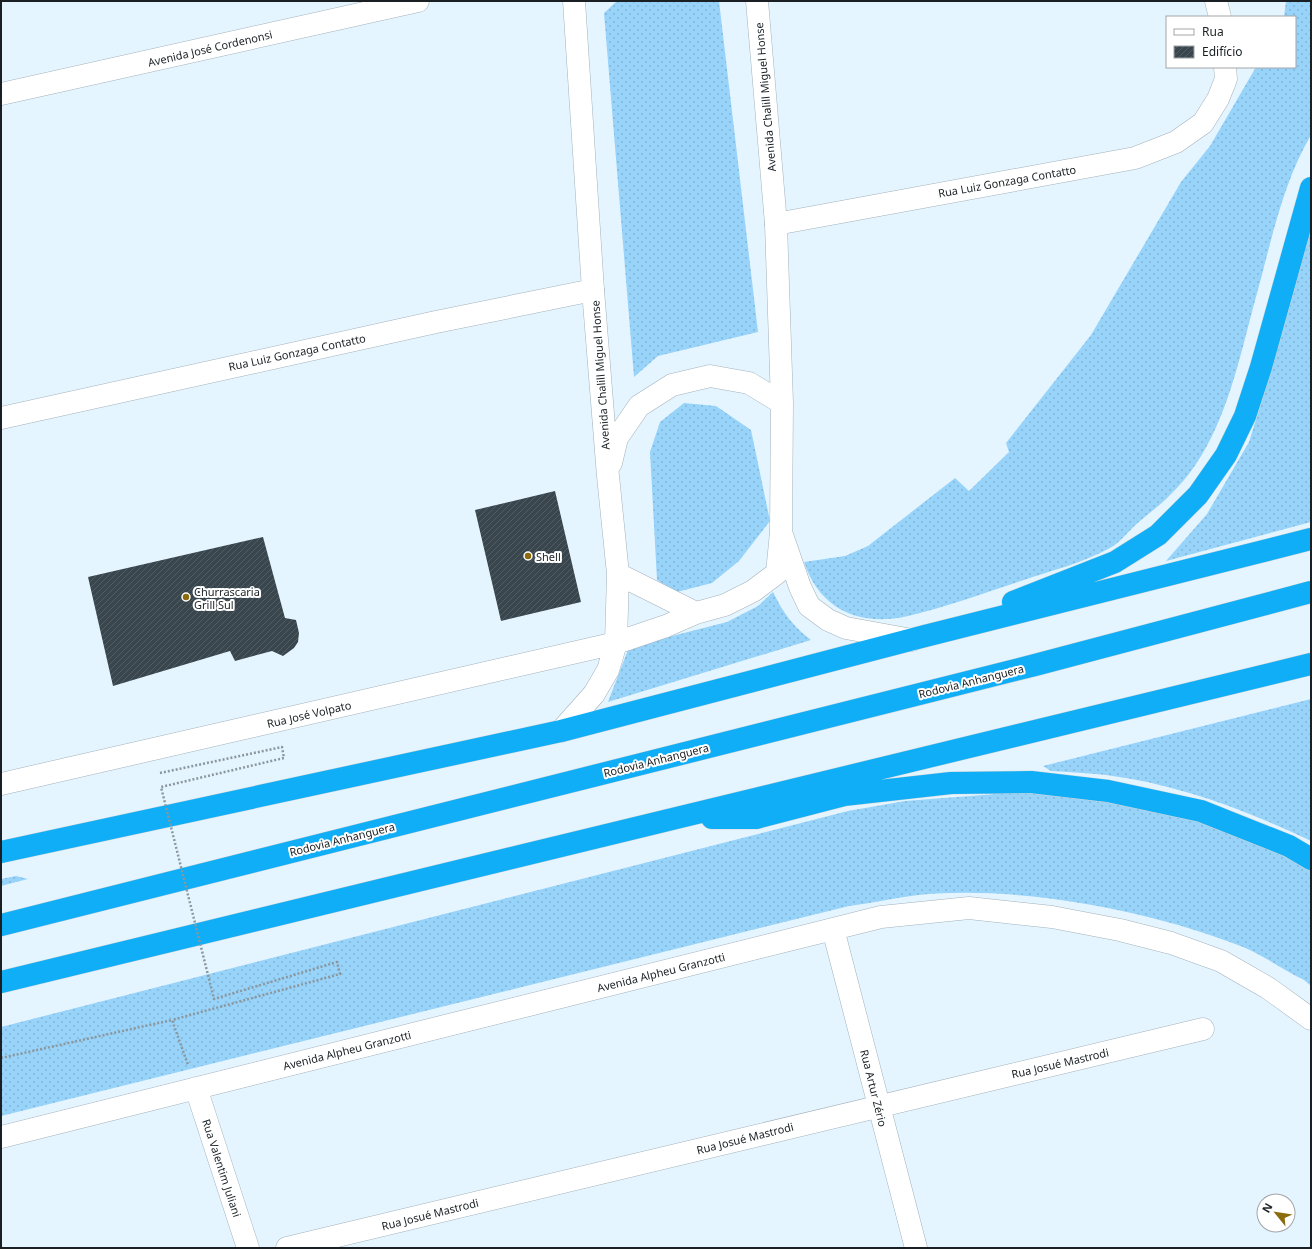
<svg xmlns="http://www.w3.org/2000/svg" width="1312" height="1249" font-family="'Noto Sans',sans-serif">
<defs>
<pattern id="grass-dots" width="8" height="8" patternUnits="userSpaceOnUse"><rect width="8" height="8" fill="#98d3fa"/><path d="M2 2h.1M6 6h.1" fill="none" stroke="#82b5d6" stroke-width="1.8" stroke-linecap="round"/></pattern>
<pattern id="building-hatch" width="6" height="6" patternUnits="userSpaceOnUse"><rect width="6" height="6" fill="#39464e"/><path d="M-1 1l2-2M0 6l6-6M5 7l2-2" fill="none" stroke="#535e64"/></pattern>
</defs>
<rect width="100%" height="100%" fill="#e5f5ff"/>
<path fill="url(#grass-dots)" d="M617,1H719L758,332L658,356L634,377L604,13Z
M1286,1H1311V135C1282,184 1271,243 1256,297C1243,344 1233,394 1211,438C1201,458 1188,478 1171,494C1162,504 1150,512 1140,521C1130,529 1121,542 1110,548C1083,563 1050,571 1021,581C984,593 946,607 908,616C860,627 820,610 804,562L845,556L868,546L955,478L969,491L1009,452L1006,443L1091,335L1181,182L1210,146L1256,67H1295V17H1284Z
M1311,227V522L1166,561L1207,514L1249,442L1271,371Z
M684,403L716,406L751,430L770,521L739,561L712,583L677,592L657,580L650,452L660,422Z
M773,592C784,614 792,625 811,640L608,702L629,647L727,622L758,606Z
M1311,699V841C1246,810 1177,784 1106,775C1088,773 1069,772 1051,771L1043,766Z
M1009,793C1045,794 1082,795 1118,801C1183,811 1253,839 1311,870V986L1304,980C1284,970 1264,956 1243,947C1150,910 1018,885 918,895C895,898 872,903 849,906L1,1116V1027L848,811L905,801Z
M16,876L28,879L1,886V879Z"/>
<path fill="url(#building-hatch)" d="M555,491L581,602L501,621L475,510Z
M263,537L285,618L296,620L299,633L298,642L294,648L283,656L272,651L235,661L230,651L113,686L88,577Z"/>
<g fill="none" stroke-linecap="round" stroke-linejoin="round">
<defs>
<path id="street" d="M1216,1L1220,17
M1,94L418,1
M776,224L1135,158L1176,142L1203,123L1218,99L1226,79L1225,67
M1,418L436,322L593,290
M833,929L916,1248
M196,1088L248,1248
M1,1137L881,917L969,908L1052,917L1120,930L1171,943L1221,961L1268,988L1311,1019
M287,1248L1203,1029"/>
<path id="secondary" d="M757,1L776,224L782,403L781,532L800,587L809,606L828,620L846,628L912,640
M611,463L617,438L639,406L672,385L710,376L749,383L782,403
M618,574L696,613
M561,731L594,694L608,670L616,643L618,574L608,476L593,290L574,1
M1,784L616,643L666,626L696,613L725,605L753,591L777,573L781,532"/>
<path id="highway" d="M1013,602L1115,562L1158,535L1198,495L1226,455L1245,416L1261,367L1311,188
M712,818H756L844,795L951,783L1031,782L1108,791L1201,811L1289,846L1311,859
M1,852L561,731L925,636L1311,539
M1,925L1035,665L1311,592
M1,982L1311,664"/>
</defs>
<use href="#street" stroke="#a3b2bb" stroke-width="23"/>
<use href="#secondary" stroke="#a3b2bb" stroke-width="23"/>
<use href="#highway" stroke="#d6d7d7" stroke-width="23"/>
<path stroke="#8b979d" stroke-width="2.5" stroke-dasharray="2 2" stroke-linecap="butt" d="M1,1058L172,1020L188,1065"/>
<use href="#street" stroke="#fff" stroke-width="22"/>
<use href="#secondary" stroke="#fff" stroke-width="22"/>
<use href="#highway" stroke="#0faef6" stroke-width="22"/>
<path stroke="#8b979d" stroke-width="2.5" stroke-dasharray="2 2" stroke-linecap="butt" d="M160,773L282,747L284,758L161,787L214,999L337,962L340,974L172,1020"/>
</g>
<g fill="#8b6b0b" stroke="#fff" stroke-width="1.5">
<circle cx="528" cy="556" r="4"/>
<circle cx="186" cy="597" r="4"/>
</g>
<g text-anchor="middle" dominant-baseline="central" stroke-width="4" stroke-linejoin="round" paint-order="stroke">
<g font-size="11" fill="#191f22" stroke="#fff">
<text transform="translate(210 48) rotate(-13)">Avenida José Cordenonsi</text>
<text transform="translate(765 97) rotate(-95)">Avenida Chalill Miguel Honse</text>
<text transform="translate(1007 181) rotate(-10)">Rua Luiz Gonzaga Contatto</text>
<text transform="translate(297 352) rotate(-12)">Rua Luiz Gonzaga Contatto</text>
<text transform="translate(600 375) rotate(-94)">Avenida Chalill Miguel Honse</text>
<text transform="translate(971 681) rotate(-14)">Rodovia Anhanguera</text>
<text transform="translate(309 714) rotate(-13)">Rua José Volpato</text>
<text transform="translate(656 760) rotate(-14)">Rodovia Anhanguera</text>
<text transform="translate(342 839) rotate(-14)">Rodovia Anhanguera</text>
<text transform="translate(661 972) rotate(-14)">Avenida Alpheu Granzotti</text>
<text transform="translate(347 1050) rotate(-14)">Avenida Alpheu Granzotti</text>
<text transform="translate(1060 1063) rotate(-13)">Rua Josué Mastrodi</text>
<text transform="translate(874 1088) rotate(76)">Rua Artur Zério</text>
<text transform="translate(745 1138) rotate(-14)">Rua Josué Mastrodi</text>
<text transform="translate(222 1168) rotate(72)">Rua Valentim Juliani</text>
<text transform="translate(430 1214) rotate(-14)">Rua Josué Mastrodi</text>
</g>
<g font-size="11" fill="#191f22" stroke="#fff" text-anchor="start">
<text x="536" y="556">Shell</text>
<text x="194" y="591">Churrascaria<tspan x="194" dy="13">Grill Sul</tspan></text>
</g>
</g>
<rect width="1312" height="1249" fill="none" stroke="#191f22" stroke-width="4"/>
<rect x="1166" y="16" width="130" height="52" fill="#ffffff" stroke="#a3a5a7"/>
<rect x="1174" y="29" width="20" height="6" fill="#ffffff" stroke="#a3a5a7"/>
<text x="1202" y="36" font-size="12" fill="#191f22">Rua</text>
<rect x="1174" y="46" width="20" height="12" fill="url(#building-hatch)" stroke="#a3a5a7"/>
<text x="1202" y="56" font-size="12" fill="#191f22">Edifício</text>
<g transform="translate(1276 1213) rotate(300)"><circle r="19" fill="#ffffff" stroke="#a3a5a7"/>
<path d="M0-3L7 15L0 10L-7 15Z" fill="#8b6b0b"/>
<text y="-6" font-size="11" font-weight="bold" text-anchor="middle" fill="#191f22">N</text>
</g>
</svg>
